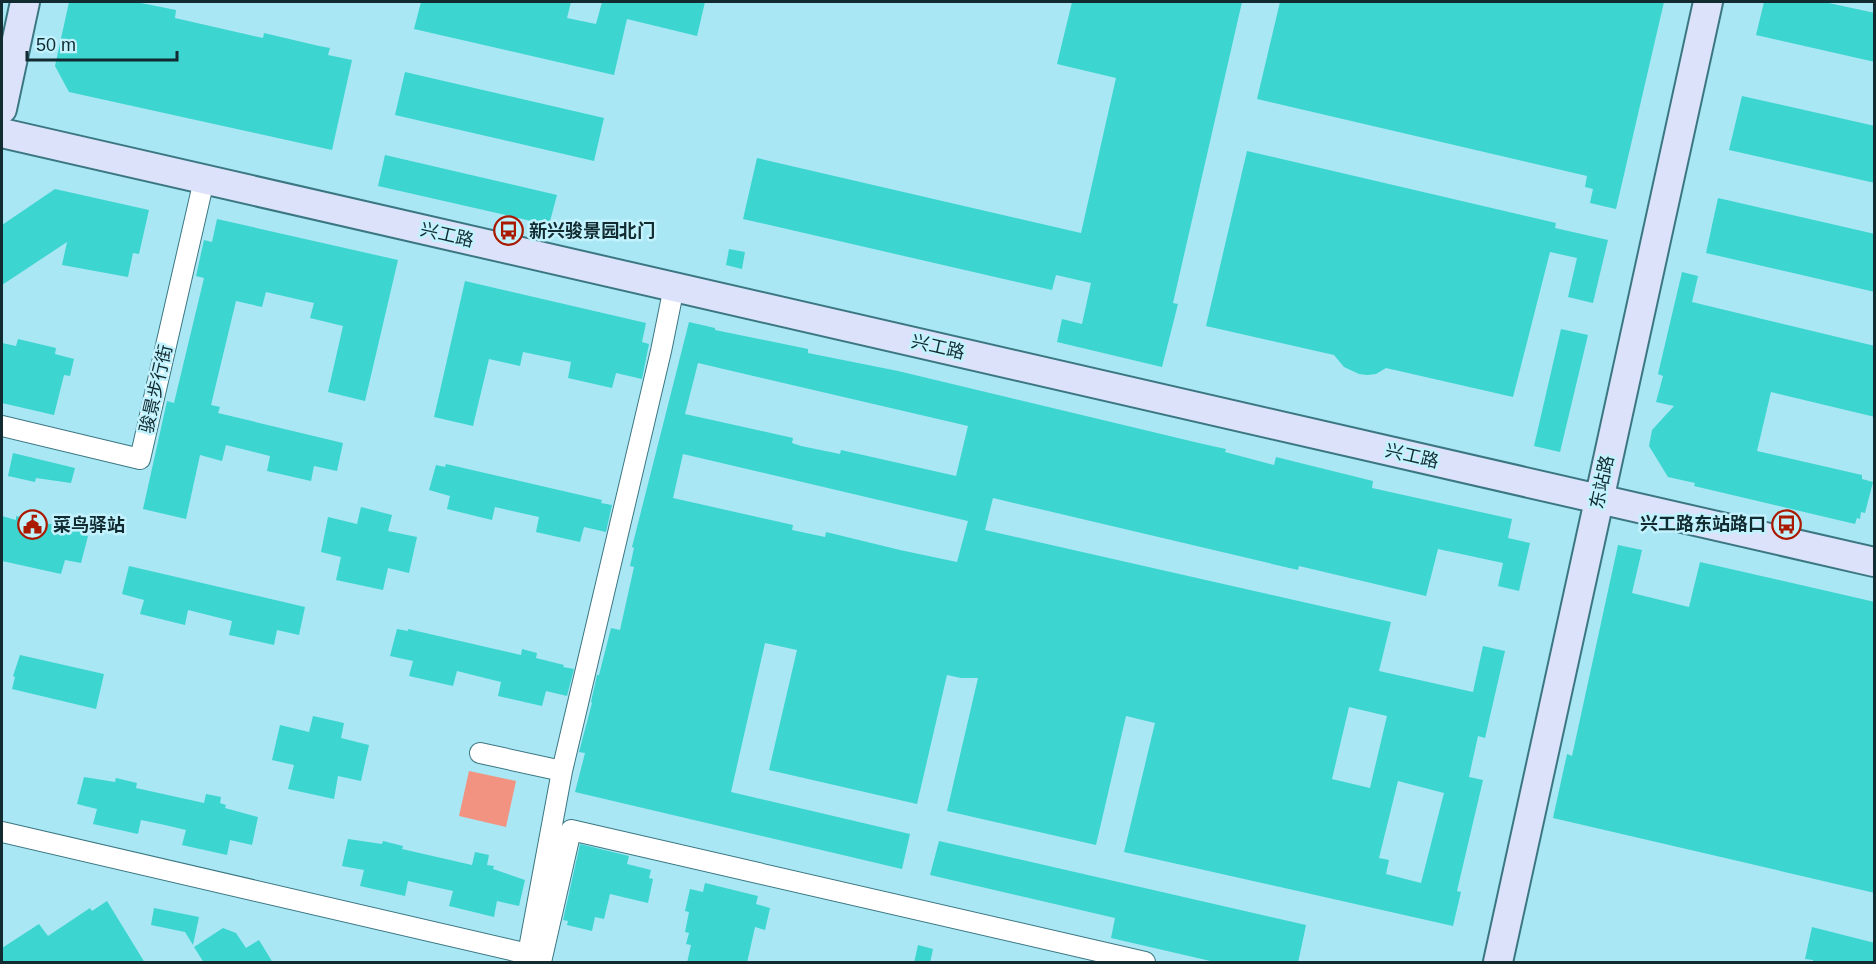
<svg xmlns="http://www.w3.org/2000/svg" width="1876" height="964" font-family="Helvetica,'Noto Sans SC',sans-serif">
<rect width="100%" height="100%" fill="#a9e7f4"/>
<path fill="#f29381" d="M469,771L516,781L506,827L459,816Z"/>
<path fill="#3dd5d0" fill-rule="evenodd" d="M69,2H136L176,10L175,18L263,38L264,33L319,46L330,48L328,55L352,60L332,150L69,92L55,66Z
M421,2H571L567,18L596,24L602,2H705L697,36L627,19L614,75L414,29Z
M1072,2H1242L1173,303L1178,304L1162,367L1057,342L1062,319L1082,324L1091,283L1056,275L1052,290L743,219L757,158L1081,233L1116,78L1057,64Z
M1280,2H1664L1616,209L1590,203L1593,189L1585,187L1587,176L1257,99Z
M1764,2H1824L1875,13V62L1756,35Z
M405,72L604,118L594,161L395,115Z
M1742,96L1875,126V183L1729,150Z
M1247,151L1556,223L1555,228L1608,240L1593,303L1568,297L1577,258L1550,252L1513,397L1386,368L1376,374L1367,375L1359,374L1344,367L1334,355L1206,326Z
M385,155L557,195L549,225L378,186Z
M55,189L149,210L139,254L133,253L128,277L62,265L67,242L2,285V225Z
M1718,198L1875,234V292L1706,253Z
M217,219L398,260L365,401L328,392L343,326L310,318L314,303L266,292L262,307L236,301L211,405L220,407L218,413L343,443L337,471L314,466L311,481L267,471L270,456L226,445L222,461L200,455L186,519L143,509L167,401L174,403L204,278L196,276L204,240L212,242Z
M729,249L745,252L742,269L726,265Z
M1682,272L1698,276L1692,302L1875,346V417L1771,392L1757,451L1862,475V479L1873,482L1865,513L1861,512L1860,519L1857,518L1855,524L1694,486L1695,483L1668,477L1649,446L1652,430L1674,406L1656,402L1663,376L1658,374Z
M465,281L646,323L642,342L649,344L642,379L616,373L612,388L568,378L571,362L523,352L520,366L489,359L473,426L434,417Z
M689,322L715,328V330L808,349V353L898,371L1203,444L1226,449L1225,452L1274,465L1276,457L1373,481L1372,488L1512,519L1508,538L1530,543L1519,591L1498,586L1503,563L1438,549L1426,596L1299,566L1298,570L993,498L985,530L1391,622L1379,671L1473,692L1483,646L1505,651L1485,738L1478,736L1469,777L1483,780L1457,891L1461,892L1453,926L1124,852L1155,723L1126,716L1096,845L947,811L978,678H961L947,675L917,804L769,770L797,650L765,643L731,792L910,834L902,869L575,792L585,753L579,752L592,703L591,702L597,675H599L611,628L620,630L634,567L630,566L634,548L632,547ZM698,363L968,426L956,476L841,450L840,454L801,446L792,443L793,438L685,414ZM683,454L968,521L957,562L900,550L826,532L825,537L792,530L793,525L673,498ZM1349,707L1387,716L1370,788L1332,779ZM1398,781L1444,793L1421,883L1386,874L1389,860L1379,858Z
M1561,329L1588,335L1560,452L1534,446Z
M18,339L56,348L55,354L74,359L70,376L64,375L54,415L2,403V343L16,346Z
M13,453L75,468L71,483L36,478L35,482L8,476Z
M446,464L602,500L601,503L612,505L606,532L584,527L580,542L536,532L539,517L495,507L492,520L447,509L450,496L429,490L436,465L445,467Z
M361,507L392,515L388,531L417,537L409,573L388,568L383,590L336,580L341,557L321,552L328,517L357,524Z
M2,516L16,520V516L83,532V535L88,536L81,563L65,560L61,574L2,561Z
M1618,545L1642,550L1632,593L1689,607L1700,562L1875,602V893L1553,818L1567,754L1572,756Z
M129,566L305,607L299,635L277,630L274,645L229,635L232,621L188,610L185,625L140,614L144,600L122,594Z
M397,629L408,631V629L521,655L522,649L537,653L536,658L564,665L563,667L574,669L567,696L546,691L542,706L498,696L501,682L457,671L453,686L409,676L413,661L390,656Z
M20,655L104,674L96,709L12,689L15,677L13,676Z
M313,716L344,723L341,738L369,745L361,781L338,776L334,799L288,789L294,765L272,760L280,725L309,732Z
M84,777L115,782L116,778L137,783L136,788L204,803L206,794L221,797L220,803L226,805L225,808L258,817L252,845L230,840L227,855L182,845L186,830L165,825L141,820L138,834L93,824L97,809L77,804Z
M348,839L382,844L383,841L403,846L402,849L472,865L475,852L489,855L487,865L494,866L493,869L525,880L519,906L497,901L494,917L449,906L453,891L430,886L408,881L405,896L360,886L364,870L342,866Z
M939,841L1306,925L1298,963H1219L1111,938L1115,918L930,875Z
M580,844L629,856L627,864L651,870L649,878L653,879L648,903L610,894L604,919L595,917L592,931L567,925L568,921L563,920Z
M705,883L758,896L756,904L770,908L765,930L755,927L747,963H687L691,945L686,944L689,933L685,932L689,912L685,911L690,889L703,892Z
M107,901L145,963H2V948L39,924L48,936L90,908L92,911Z
M154,908L199,917L193,945L185,932L151,925Z
M1812,927L1875,943V963H1813V960L1805,959Z
M223,928L236,933L246,948L259,940L273,963H204L194,947Z
M918,945L933,949L930,963H914Z"/>
<g fill="none" stroke-linecap="round" stroke-linejoin="round">
<defs>
<path id="street" d="M2,426L140,459L204,180
M480,753L562,771
M2,832L528,954L562,771L661,351L674,287
M541,962L571,830L1145,962"/>
<path id="secondary" d="M2,109L25,2
M2,133L1874,562
M1498,962L1708,2"/>
</defs>
<use href="#street" stroke="#3b7782" stroke-width="22"/>
<use href="#secondary" stroke="#3b7782" stroke-width="32"/>
<use href="#street" stroke="#fff" stroke-width="20"/>
<use href="#secondary" stroke="#dce2f9" stroke-width="28"/>
</g>
<defs>
<symbol id="bus-ring" viewBox="-11 -11 22 22"><circle r="9.5" fill="#c1f2fd" stroke="#aa1a01" stroke-width="1.5"/><path d="M-5-6H5V4H4V6H2V4H-2V6H-4V4H-5ZM-3.5-4V0h7V-4ZM-3.5 1.2v1.5H-2V1.2ZM2 1.2v1.5H3.5V1.2Z" fill="#aa1a01"/></symbol>
<symbol id="civic-ring" viewBox="-11 -11 22 22"><circle r="9.5" fill="#c1f2fd" stroke="#aa1a01" stroke-width="1.5"/><path d="M-.6-6.5H3V-4.5H.6V-3L4-1V1h2V6H-6V1h2V-1L-.6-3ZM-1.2 2.5V6h2.4V2.5Z" fill="#aa1a01"/></symbol>
</defs>
<g fill-rule="evenodd">
<use href="#bus-ring" x="492" y="214" width="33" height="33"/>
<use href="#bus-ring" x="1770" y="508" width="33" height="33"/>
<use href="#civic-ring" x="16" y="508" width="33" height="33"/>
</g>
<g text-anchor="middle" dominant-baseline="central" stroke-width="5" stroke-linejoin="round" paint-order="stroke">
<g font-size="18" font-weight="bold" fill="#112b30" stroke="#c1f2fd" text-anchor="start">
<text x="529" y="231">新兴骏景园北门</text>
<text x="1766" y="524" text-anchor="end">兴工路东站路口</text>
<text x="53" y="525">菜鸟驿站</text>
</g>
<g font-size="18" fill="#112b30" stroke="#c1f2fd">
<text transform="translate(447 235) rotate(13)">兴工路</text>
<text transform="translate(938 347) rotate(13)">兴工路</text>
<text transform="translate(156 389) rotate(-77)">骏景步行街</text>
<text transform="translate(1412 456) rotate(13)">兴工路</text>
<text transform="translate(1602 482) rotate(-78)">东站路</text>
</g>
</g>
<rect width="1876" height="964" fill="none" stroke="#112b30" stroke-width="6"/>
<path d="M27 51v9h150v-9" fill="none" stroke="#112b30" stroke-width="3"/>
<text x="36" y="51" font-size="18" fill="#112b30" stroke="#c1f2fd" stroke-width="4.5" paint-order="stroke">50 m</text>
</svg>
